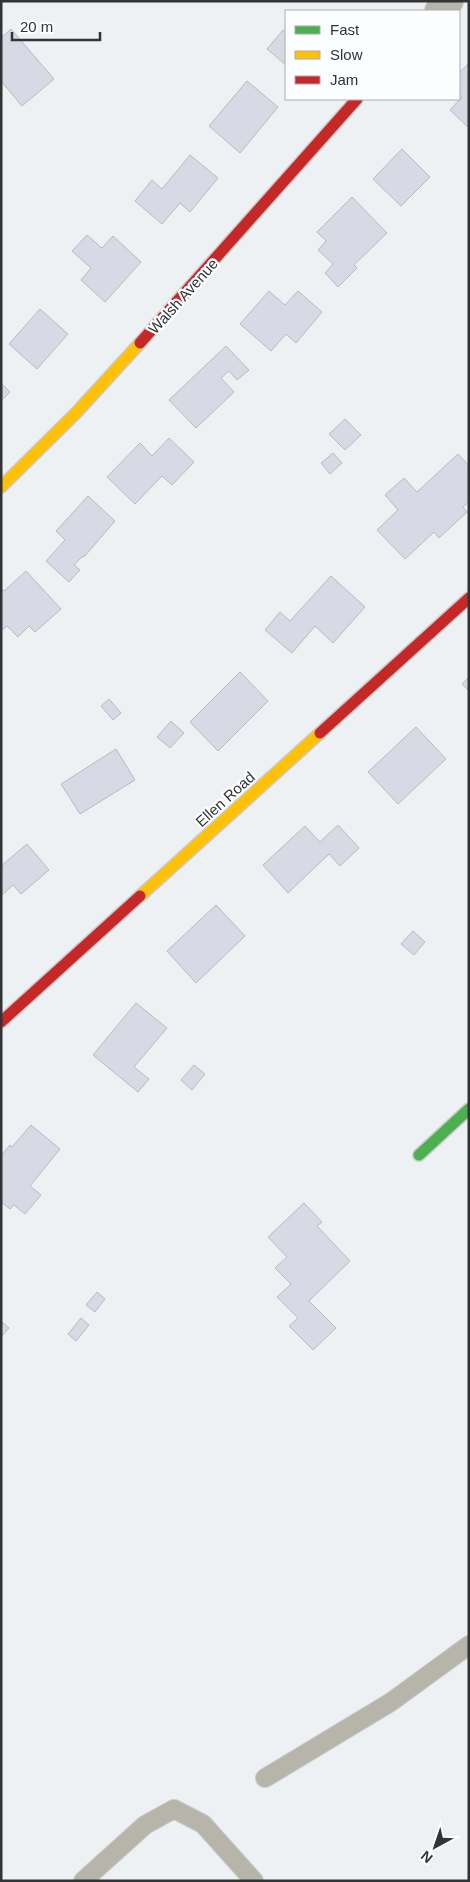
<svg xmlns="http://www.w3.org/2000/svg" width="470" height="1882" font-family="Arial,sans-serif">
<rect width="100%" height="100%" fill="#eef1f3"/>
<path fill="#d7d9e5" stroke="#b8babc" d="M11,29L54,79L22,106L1,81V38Z
M283,30L286,32V65L267,49Z
M469,63V128L450,110L462,97L459,94V73Z
M247,81L278,107L240,153L209,126Z
M402,149L430,177L401,206L373,179Z
M190,155L218,178L190,212L180,203L162,224L135,201L152,180L162,189Z
M352,197L387,233L354,265L357,268L338,287L325,273L333,264L318,250L326,241L317,232Z
M87,235L102,248L113,236L141,262L105,302L81,280L91,268L72,251Z
M269,291L285,305L298,291L322,312L296,343L286,334L271,351L240,324Z
M40,309L68,334L37,369L9,344Z
M226,346L249,370L237,380L229,371L221,378L234,392L196,428L169,400Z
M1,383L10,392L1,401Z
M345,419L361,435L345,450L329,434Z
M169,438L194,462L172,485L162,476L135,504L107,477L140,443L152,456Z
M333,453L342,463L330,474L321,463Z
M458,454L469,466V502L463,507L467,512L439,538L434,532L405,559L377,530L398,510L385,495L404,478L417,492Z
M88,496L115,521L84,557L83,556L74,565L80,570L69,582L46,561L65,540L56,531Z
M26,571L61,609L35,632L29,626L18,637L7,626L1,631V588L4,591Z
M331,576L365,607L333,643L315,626L292,653L265,630L280,612L290,621Z
M240,672L268,701L218,751L190,722Z
M469,677V691L462,684Z
M109,699L121,713L113,720L101,706Z
M171,721L184,733L170,748L157,737Z
M416,727L446,759L398,804L368,772Z
M116,749L135,780L80,814L61,784Z
M338,825L359,848L340,866L329,854L288,893L263,865L305,826L320,842Z
M27,844L49,870L21,894L13,885L1,896V866Z
M216,905L245,936L196,983L167,951Z
M413,931L425,942L414,955L401,944Z
M136,1003L167,1028L134,1067L149,1079L138,1092L93,1055Z
M194,1065L205,1074L192,1090L181,1080Z
M31,1125L60,1149L30,1186L41,1195L25,1214L14,1205L10,1209L1,1202V1156L10,1145L12,1147Z
M304,1203L322,1222L317,1226L350,1261L309,1301L336,1328L313,1350L289,1326L298,1318L277,1297L291,1284L275,1268L287,1257L268,1237Z
M97,1292L105,1299L95,1312L86,1305Z
M81,1318L89,1325L76,1341L68,1334Z
M1,1321L9,1328L1,1337Z"/>
<g fill="none" stroke-linecap="round" stroke-linejoin="round">
<defs>
<path id="lane" d="M265,1778L391,1702L469,1645
M83,1881L145,1825L174,1809L203,1824L254,1881"/>
<path id="street" d="M439,11L449,1"/>
<path id="fast" d="M419,1155L469,1109"/>
<path id="slow" d="M1,487L76,413L140,343
M140,896L320,733"/>
<path id="jam" d="M140,343L357,99
M320,733L469,598
M1,1022L140,896"/>
</defs>
<use href="#lane" stroke="#c9cbcc" stroke-width="20"/>
<use href="#street" stroke="#c9cbcc" stroke-width="30"/>
<use href="#fast" stroke="#c9cbcc" stroke-width="14"/>
<use href="#slow" stroke="#c9cbcc" stroke-width="14"/>
<use href="#jam" stroke="#c9cbcc" stroke-width="14"/>
<use href="#lane" stroke="#b7b5a9" stroke-width="18"/>
<use href="#street" stroke="#b7b5a9" stroke-width="28"/>
<use href="#fast" stroke="#4caf50" stroke-width="11"/>
<use href="#slow" stroke="#ffc107" stroke-width="11"/>
<use href="#jam" stroke="#c62828" stroke-width="11"/>
</g>
<g text-anchor="middle" dominant-baseline="central" stroke-width="4.5" stroke-linejoin="round" paint-order="stroke">
<g font-size="15" fill="#313335" stroke="#fcfdfe">
<text transform="translate(183 296) rotate(-48)">Walsh Avenue</text>
<text transform="translate(225 799) rotate(-42)">Ellen Road</text>
</g>
</g>
<rect width="470" height="1882" fill="none" stroke="#313335" stroke-width="5"/>
<rect x="285" y="10" width="175" height="90" fill="#fcfdfe" stroke="#abacae"/>
<rect x="295" y="26" width="25" height="8" fill="#4caf50" stroke="#abacae"/>
<text x="330" y="35" font-size="15" fill="#313335">Fast</text>
<rect x="295" y="51" width="25" height="8" fill="#ffc107" stroke="#abacae"/>
<text x="330" y="60" font-size="15" fill="#313335">Slow</text>
<rect x="295" y="76" width="25" height="8" fill="#c62828" stroke="#abacae"/>
<text x="330" y="85" font-size="15" fill="#313335">Jam</text>
<g transform="translate(435 1847) rotate(220)" stroke="#fcfdfe" stroke-width="4" paint-order="stroke">
<path d="M0-4L9 19L0 12L-9 19Z" fill="#313335"/>
<text y="-8" font-size="14" font-weight="bold" text-anchor="middle" fill="#313335">N</text>
</g>
<path d="M12 32v8h88v-8" fill="none" stroke="#313335" stroke-width="2.5"/>
<text x="20" y="32" font-size="15" fill="#313335" stroke="#fcfdfe" stroke-width="4" paint-order="stroke">20 m</text>
</svg>
